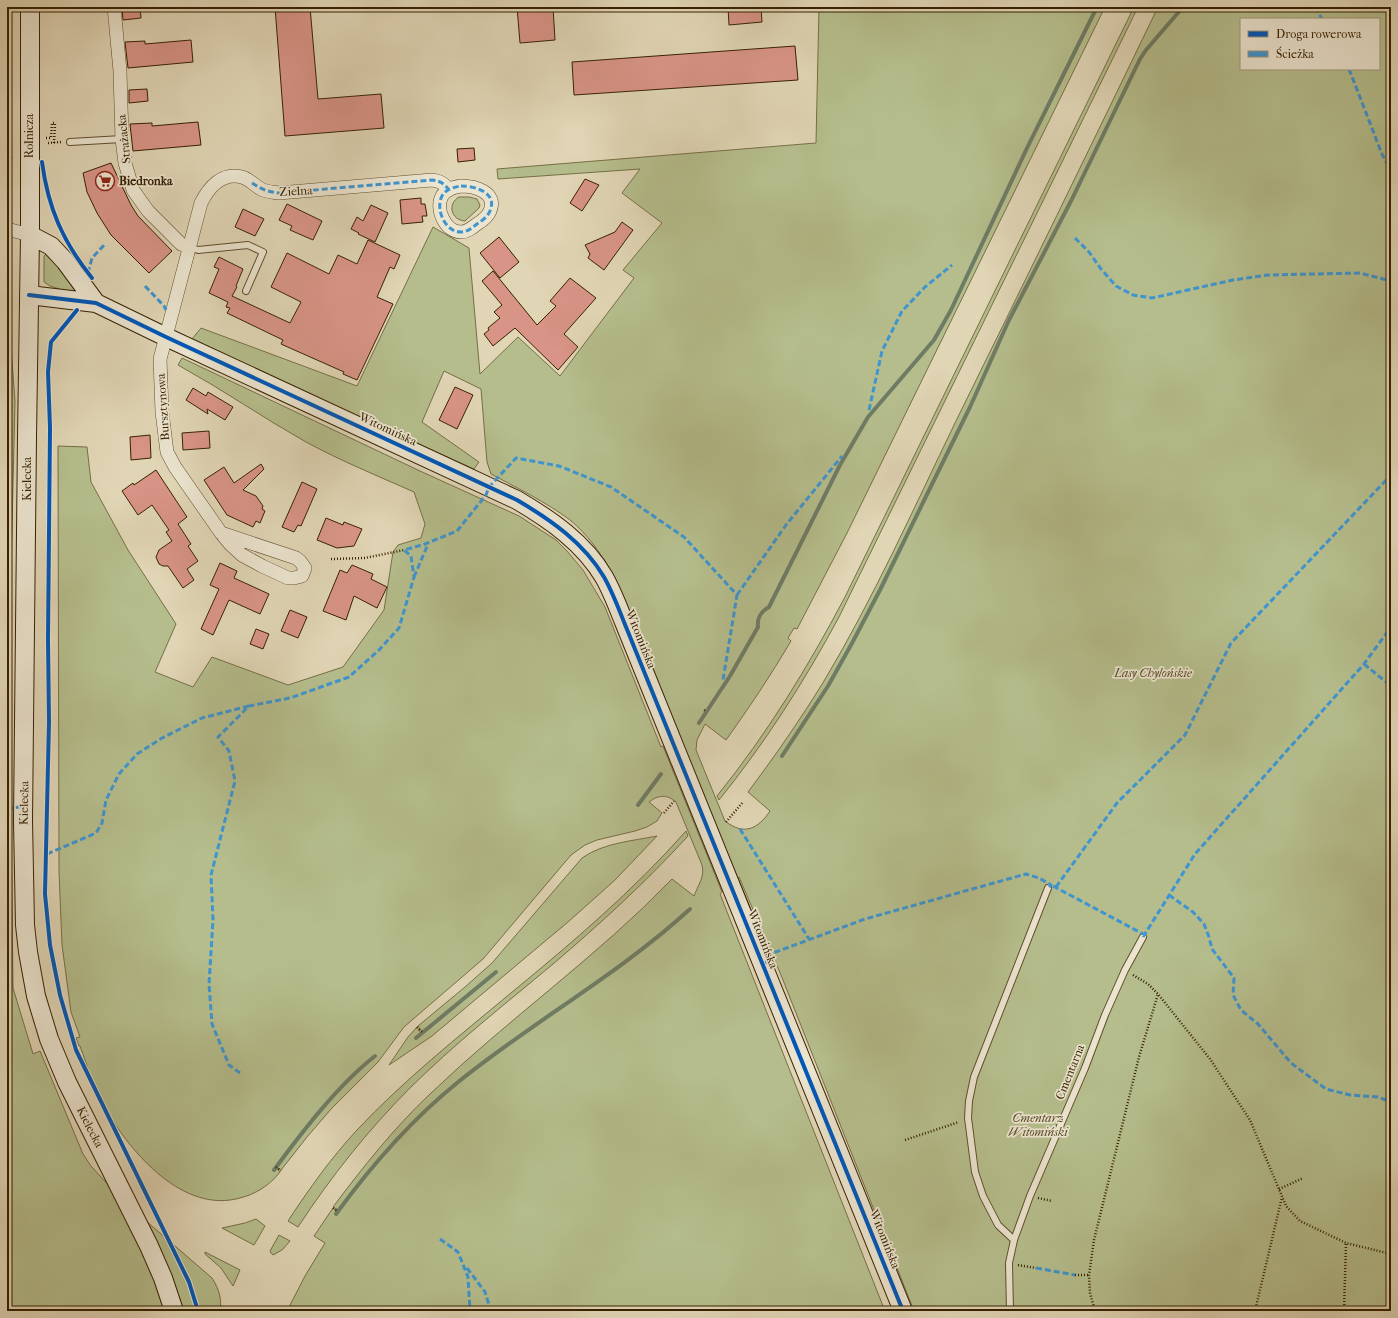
<svg xmlns="http://www.w3.org/2000/svg" width="1398" height="1318" font-family="'IM FELL French Canon',serif">
<rect width="100%" height="100%" fill="#e0d5b5"/>
<filter id="stains"><feTurbulence type="fractalNoise" baseFrequency=".005" numOctaves="4"/><feColorMatrix values="0 0 0 0 .2 0 0 0 0 .09 0 0 0 0 .02 0 0 0 .5 -.17"/></filter>
<radialGradient id="worn" r=".72"><stop offset=".6" stop-color="#630" stop-opacity="0"/><stop offset="1" stop-color="#630" stop-opacity=".3"/></radialGradient>
<path fill="#b5bd8c" stroke="#766f46" fill-rule="evenodd" d="M819,7H1105L847,533L797,629L794,628L788,638L791,641C771,675 749,708 726,740L705,724L697,740L696,750L725,821C744,836 758,829 770,811L748,792C775,756 800,720 824,681C873,599 913,510 955,423C1023,285 1091,146 1158,7H1391V1311H914L781,975L739,877L738,878L760,931L755,928L636,632L638,631C621,591 605,549 570,520C546,502 517,488 491,474L487,462L481,389L444,371L422,422L479,462L474,469L298,389L192,339L201,328L357,386L433,227L469,248L480,374L518,337L560,376L634,278L623,270L662,223L622,193L640,169L498,179L497,169L816,143ZM1241,19H1379V69H1241Z
M1134,7H1138L839,617C804,682 765,743 719,800L717,796C767,734 808,667 845,597Z
M459,197H469L477,199L480,205L479,208L465,221C451,220 447,204 459,197Z
M7,245L9,248L8,307L15,401L9,653L13,988L33,1054L40,1051L83,1154L91,1166L123,1201L212,1278C219,1289 222,1299 220,1311H7Z
M47,253L77,287L75,294L50,286L44,282V256Z
M182,358L420,471L519,516L556,540L567,551L583,570L605,607L661,747L663,746L722,892L720,894L885,1311H287L305,1276L325,1243L314,1236L333,1208L337,1211L338,1210L333,1207C363,1167 394,1128 430,1094C508,1019 597,957 672,879L694,896C698,885 705,877 702,865L676,802C667,794 658,795 649,802L662,813L657,821L647,827L635,831L597,840L585,845L571,855L483,959L404,1027L378,1062L332,1108L307,1137L281,1170L276,1167L280,1172C270,1185 256,1194 240,1198C183,1214 131,1153 105,1108C93,1089 88,1067 80,1046H79L76,1038L80,1037L71,1012L62,945L59,871L58,446L87,447L91,482L128,550L176,624L155,672L193,687L212,657L288,685L343,667L384,610L393,552L398,545L421,538L425,524L414,492C378,476 341,461 306,442C263,418 222,389 178,365Z
M686,831L688,836C646,882 600,924 553,964C504,1005 454,1044 409,1089C368,1130 330,1178 298,1227L288,1221C309,1189 331,1158 357,1130C404,1080 458,1037 511,993C573,942 633,891 686,831Z
M657,836L615,880L568,922L432,1036L389,1065L408,1037L417,1027L421,1033L422,1032L418,1026L465,987L492,963L582,858C603,843 632,841 657,836Z
M256,1219L265,1226L254,1245L222,1228L245,1223Z
M279,1235L290,1241L282,1250L273,1255L271,1253L270,1251Z
M205,1252L240,1270L233,1286L221,1268L205,1254Z"/>
<g fill="none" stroke-linecap="round" stroke-linejoin="round">
<path stroke="#6f7c65" stroke-width="4" d="M699,723L730,676L758,627C757,618 760,612 769,607L840,465L868,417L934,340L951,310L1028,146L1097,7
M782,756L828,686L851,645L880,590L970,407L1009,320L1071,201L1140,59L1146,50L1183,7
M638,805L661,774
M416,1038L496,972
M274,1170C302,1132 338,1085 375,1056
M336,1214C371,1166 410,1121 457,1083C532,1022 618,975 690,909"/>
</g>
<path fill="#d89487" stroke="#372100" d="M122,7H140L141,18L123,20Z
M275,7H310L318,99L381,94L384,128L285,136Z
M517,7H553L555,40L520,43Z
M728,7H761L762,22L729,25Z
M191,40L193,62L128,68L125,42L145,41V44Z
M795,46L798,80L574,95L572,62Z
M147,89L148,101L129,103V90Z
M198,122L201,145L133,151L130,124L152,123V126Z
M474,148L475,160L458,162L457,149Z
M111,163L131,205L138,216L172,251L149,273L111,235L97,213L87,192L83,173Z
M585,179L599,185L582,211L570,203Z
M421,198V204H425L427,216H422L423,222L402,224L400,200Z
M287,204L322,221L313,240L290,230L292,226L279,220Z
M371,205L388,213L375,242L358,234L359,233L351,229L357,217L363,221Z
M243,209L264,219L255,236L235,227Z
M622,222L633,230L604,270L588,258L590,254L585,245L615,232Z
M499,237L519,262L500,278L480,253Z
M368,240L400,255L394,269L390,267L377,297L393,304L357,380L343,374L344,372L281,344L283,340L227,313L230,308L226,307L228,302L209,293L219,269L214,267L219,257L243,269L236,286L237,287L232,296L290,323L301,302L271,287L287,253L329,274L338,255L357,264Z
M493,271L537,325L556,306L550,301L570,278L596,298L564,334L578,347L558,370L515,328L493,346L484,334L489,330L488,328L500,318L494,312L502,305L482,281Z
M455,387L473,395L457,429L439,420Z
M193,388L206,396L208,392L233,407L225,420L207,409L208,414L186,400Z
M209,431L210,448L183,450L182,433Z
M150,435L151,458L131,460L130,437Z
M261,464L264,469L243,490L256,496L263,506L262,509L265,511L260,523L256,521L253,527L227,515L204,480L224,467L234,483Z
M156,470L187,517L178,524L191,544L188,546L198,561L187,569L194,580L183,588L168,566H163L159,564L156,557L159,550L172,541L166,532L169,530L152,505L138,515L122,491L133,483L134,485Z
M302,482L317,489L301,526L298,525L294,532L282,527Z
M326,518L343,525L344,522L362,529L354,546L337,548L317,540Z
M220,563L237,571L234,578L269,594L260,614L229,600L213,635L201,629L219,589L210,585Z
M352,565L373,574L371,579L387,587L377,608L354,596L346,620L323,611L340,570L347,573Z
M290,610L307,617L298,638L281,631Z
M256,629L269,634L263,649L250,644Z"/>
<g fill="none" stroke-linecap="round" stroke-linejoin="round">
<defs>
<path id="lane" d="M70,142L122,139
M189,247L198,250L248,245L263,252L246,291
M1014,1240L998,1225L983,1196L975,1172L968,1118L969,1101L974,1077L1048,888
M1010,1311L1009,1263L1014,1240L1030,1196L1085,1068L1105,1015L1125,970L1143,937"/>
<path id="street" d="M114,7L120,71L122,139L125,163L133,190L148,211L181,244L189,247
M461,186C474,186 498,192 490,211C488,216 482,221 477,224C472,228 467,232 461,232C445,232 435,209 442,196C446,189 454,187 461,186Z
M7,229L30,235
M221,533L296,558L300,561L305,568L302,576L294,578H288L262,566L242,555L230,544L221,533L175,467L167,452L162,412L160,359L201,203C209,187 222,172 242,177C249,179 254,185 261,189C266,192 272,192 279,193L432,180C440,181 444,183 449,190"/>
<path id="secondary" d="M30,7V235L27,437L23,820L25,925L28,952L36,996L49,1039L67,1082L149,1246L163,1278L174,1311
M30,235L51,246L65,261L96,303
M29,295L96,303L166,337L517,500C551,520 584,543 604,577C612,591 618,607 624,622L903,1311"/>
</defs>
<use href="#lane" stroke="#614e2d" stroke-width="8"/>
<use href="#street" stroke="#614e2d" stroke-width="14"/>
<use href="#secondary" stroke="#372100" stroke-width="20"/>
<path stroke="#372100" stroke-width="2.5" stroke-dasharray="1 2" stroke-linecap="butt" d="M9,7H11L10,31
M46,138H51L52,123H55L54,143
M48,143L62,142
M331,559L365,558L404,550
M704,710L706,711
M664,813L674,801
M726,822L743,802
M1133,975L1148,984L1158,994L1210,1059L1250,1120L1286,1206L1300,1221L1346,1243L1391,1254
M417,1027L422,1032
M905,1140L959,1122
M276,1167L281,1171
M1279,1189L1303,1178
M1038,1198L1052,1201
M333,1208L337,1211
M1018,1265L1036,1268
M1075,1275H1089
M1095,1311L1090,1293L1089,1275L1094,1240L1139,1057L1158,994
M1255,1311L1282,1197
M1344,1311L1346,1243"/>
<use href="#lane" stroke="#ebe4cf" stroke-width="6"/>
<use href="#street" stroke="#ebe4cf" stroke-width="13"/>
<use href="#secondary" stroke="#ebe4cf" stroke-width="18"/>
<path stroke="#3e95d0" stroke-width="3" stroke-dasharray="6 3" stroke-linecap="butt" d="M1315,7L1322,19
M1349,69L1382,154L1391,171
M7,156L13,159
M252,183C261,189 268,192 279,193L432,180C440,181 444,183 449,190
M461,186C474,186 498,192 490,211C488,216 482,221 477,224C472,228 467,232 461,232C445,232 435,209 442,196C446,189 454,187 461,186Z
M1075,238L1089,252L1101,269L1116,286L1133,295L1152,298L1233,280L1268,275L1360,273L1391,281
M88,273L92,258L106,243
M145,286L164,306L166,310
M869,410L882,351L902,311L925,287L952,265
M414,577L428,544
M737,595L786,525L842,456
M1364,664L1391,686
M7,809L24,806
M740,829L809,939
M47,854L96,833L102,823L106,800L119,774L137,754L162,738L202,718L249,706
M1053,886L1145,935
M1056,887L1117,803L1185,735L1231,643L1391,475
M1169,895L1193,912L1204,924L1209,937L1212,949L1234,978L1233,995L1241,1010L1258,1024L1291,1063L1326,1089L1350,1095L1378,1097L1391,1102
M1143,937L1195,854L1364,664L1391,627
M763,966L773,953L865,919L1026,874L1039,878L1051,885L1048,888
M240,1073L229,1065L212,1024L209,984L213,920L211,875L235,781L229,751L218,737L249,706L290,698L349,677L379,650L399,628L414,577L411,556L404,550L425,544L457,531L486,495L489,487L516,458L559,466L611,487L684,537L737,595L723,680
M440,1239L458,1252L468,1277L470,1311
M467,1268L485,1292L491,1311
M1036,1268L1075,1275"/>
<defs>
<path id="cycleway" d="M42,162C48,208 63,242 92,278
M29,295L96,303L166,337L517,500C551,520 584,543 604,577C612,591 618,607 624,622L903,1311
M77,310L51,342L48,372L50,428L48,639L49,722L45,894L50,945L60,995L76,1050L189,1282L198,1311"/>
</defs>
<use href="#cycleway" stroke="#ebe4cf" stroke-width="6"/>
<use href="#cycleway" stroke="#0057b8" stroke-width="4"/>
</g>
<defs>
<symbol id="supermarket-ring" viewBox="-11 -11 22 22"><circle r="9.5" fill="#ebe4cf" stroke="#8f2418" stroke-width="1.5"/><path d="M-6-5.5h2.5l.6 2H6L4.5 2H-2.5L-4.4-4H-6ZM-1.5 3.2a1.3 1.3 0 1 0 .1 0ZM3 3.2a1.3 1.3 0 1 0 .1 0Z" fill="#8f2418"/></symbol>
</defs>
<g fill-rule="evenodd">
<use href="#supermarket-ring" x="94" y="170" width="22" height="22"/>
</g>
<g text-anchor="middle" dominant-baseline="central" stroke-width="3.5" stroke-linejoin="round" paint-order="stroke">
<g font-size="12" fill="#372100" stroke="#ebe4cf">
<text transform="translate(29 136) rotate(-90)">Rolnicza</text>
<text transform="translate(124 139) rotate(-96)">Strażacka</text>
<text transform="translate(296 191) rotate(-3)">Zielna</text>
<text transform="translate(163 407) rotate(-94)">Bursztynowa</text>
<text transform="translate(388 429) rotate(25)">Witomińska</text>
<text transform="translate(27 479) rotate(-90)">Kielecka</text>
<text transform="translate(641 639) rotate(68)">Witomińska</text>
<text transform="translate(24 803) rotate(-89)">Kielecka</text>
<text transform="translate(763 939) rotate(68)">Witomińska</text>
<text transform="translate(1070 1072) rotate(-68)">Cmentarna</text>
<text transform="translate(90 1127) rotate(63)">Kielecka</text>
<text transform="translate(885 1239) rotate(68)">Witomińska</text>
</g>
<g font-size="12" font-weight="bold" fill="#372100" stroke="#ebe4cf" text-anchor="start">
<text x="119" y="181">Biedronka</text>
</g>
<g font-size="12" font-style="italic" fill="#564823" stroke="#ebe4cf">
<text x="1153" y="673">Lasy Chylońskie</text>
<text x="1038" y="1118">Cmentarz<tspan x="1038" dy="14">Witomiński</tspan></text>
</g>
</g>
<rect width="1398" height="1318" fill="none" stroke="#e0d5b5" stroke-width="24"/>
<rect x="8" y="8" width="1382" height="1302" fill="none" stroke="#372100" stroke-width="2"/>
<rect x="12" y="12" width="1374" height="1294" fill="none" stroke="#372100"/>
<rect x="1240" y="18" width="140" height="52" fill="#ebe4cf" stroke="#a3967c"/>
<rect x="1248" y="31" width="20" height="6" fill="#0057b8" stroke="#a3967c"/>
<text x="1276" y="38" font-size="12" fill="#372100">Droga rowerowa</text>
<rect x="1248" y="51" width="20" height="6" fill="#3e95d0" stroke="#a3967c"/>
<text x="1276" y="58" font-size="12" fill="#372100">Ścieżka</text>
<rect width="100%" height="100%" filter="url(#stains)"/>
<rect width="100%" height="100%" fill="url(#worn)"/>
</svg>
